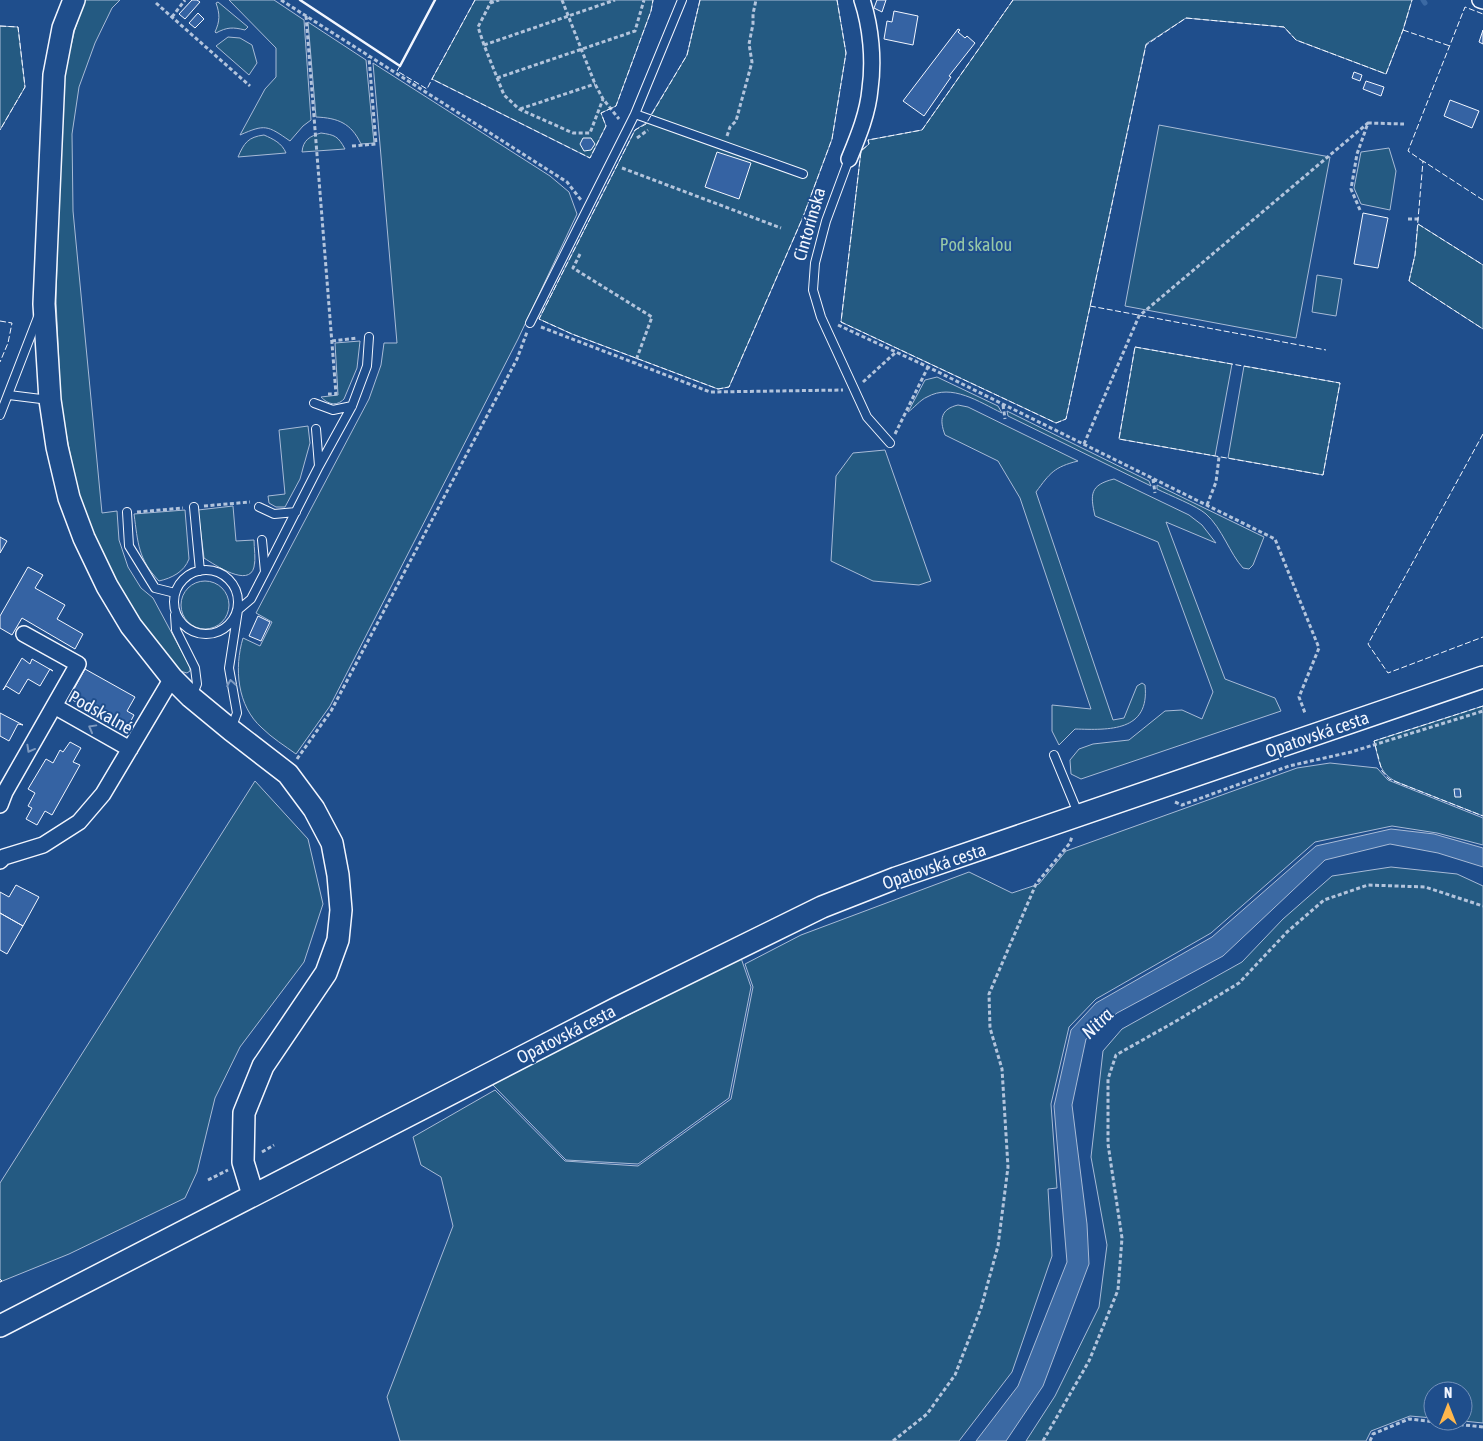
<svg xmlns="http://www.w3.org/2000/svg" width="1483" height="1441" font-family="'Asap Condensed',sans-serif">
<rect width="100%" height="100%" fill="#1f4e8c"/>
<path fill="#245a82" stroke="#a8bbd7" d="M85,0H120L112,8L95,43L79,87L72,134L73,211L102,513L117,511L119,540L128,567L141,588L153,598L190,667V671L187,673L180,671L148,634L113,576L80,504L61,408L56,300L62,82L75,29Z
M229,0H274L304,20L311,120L303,126L290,141C267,125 265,124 240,135L265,89L276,77V48Z
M475,0H653L651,11L616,106L601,113L606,126L590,158L432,79Z
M700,0H837L846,53L832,139L803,217L729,387L718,389L572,334L539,319L635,130L646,123L687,55Z
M1013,0H1412L1403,30L1386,74L1296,40L1284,27L1186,18L1146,44L1066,419L1056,423L841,322L861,151L869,144L868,140L922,130Z
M218,2L248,27L245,30C233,27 227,27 216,33L215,32C220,21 220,14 216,3Z
M308,22L366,60L374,143L361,144C351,123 338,118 316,117Z
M0,26L18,27L25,87L0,130Z
M228,37L240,38L252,45L257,63L249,75L216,46Z
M373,63L550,176L569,192L577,214L518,339L330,706L296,754C285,746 272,738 262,728C237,706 234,668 243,638L260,646L272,622L256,613L369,399L381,365L384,343H397Z
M1159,125L1330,157L1296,338L1125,306Z
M321,133C335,135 338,136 345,149L302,152C303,140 310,136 321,133Z
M264,135C273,139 282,143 286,153L238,157C244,143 248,137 264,135Z
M1389,148L1396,171L1390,210L1361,204L1354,188L1361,152Z
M1418,224L1483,265V329L1409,281L1415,255Z
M1317,275L1342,279L1336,316L1312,312Z
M360,341L357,368L344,399C336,407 328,404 321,397L338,395L335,343Z
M1135,347L1232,364L1215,456L1119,439Z
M1244,366L1340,383L1323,475L1228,458Z
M937,377L998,406L1002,413C979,402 952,383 927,397C920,400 914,408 908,412L925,380Z
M958,405L968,407L1078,461C1054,467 1050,473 1036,492L1113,720L1124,718L1137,686L1142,683L1145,685C1150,732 1109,730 1075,729L1059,745L1052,731V705L1091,709L1020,498L998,461L945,435C939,419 941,409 958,405Z
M1007,411L1149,481L1151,486L1008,416Z
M308,426L310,443L300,479L285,507H276L269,503L268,496L285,494L279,430Z
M885,450L931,581L919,585L873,581L831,561L836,476L853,453Z
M1114,479L1189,515L1202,525L1216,543L1166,522L1225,679L1275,698L1281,711L1081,779L1071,774L1070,760L1079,749L1093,744L1129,740L1165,711L1182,710L1202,719L1213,692L1158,542L1095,516C1090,494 1090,485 1114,479Z
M1157,485L1264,537L1253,565L1249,569L1243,568C1230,554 1222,528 1206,514C1197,506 1169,495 1157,489Z
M233,506L236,541L254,540C254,548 256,559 254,567C249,588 215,565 204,558L198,510Z
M185,510L189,559C184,572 172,578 159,581C138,559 138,543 134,514Z
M181 605a24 24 0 1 1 48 0a24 24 0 1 1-48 0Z
M1483,706V816L1397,782C1378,773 1379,759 1374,741Z
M1330,763L1377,768L1388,780L1483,818V845L1437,833L1392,826L1315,842L1211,933L1096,999L1069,1027L1051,1104L1057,1188L1048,1189L1052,1256L1012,1372L959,1441H400L387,1397L453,1226L441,1177L421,1165L413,1137L495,1090L565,1161L638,1166L731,1099L753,987L745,964L801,935L969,872L1012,893L1039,884L1066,851L1297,768Z
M255,781L308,839L323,904L304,962L240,1047L215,1098L197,1172L185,1198L69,1254L0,1282V1183Z
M1391,867L1457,874L1483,886V1423L1463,1421V1391H1433V1418L1410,1416L1371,1431L1366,1441H1026L1055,1396L1099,1307L1107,1245L1091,1157L1103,1051L1122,1029L1242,962L1283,919L1332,876Z
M741,958L751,987L729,1098L638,1164L566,1160L492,1084Z"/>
<path fill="#3b69a3" stroke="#a8bbd7" d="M1391,829L1434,834L1483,848V867L1438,853L1390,844L1325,860L1223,956L1117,1013L1086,1039L1072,1105L1087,1224L1089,1264L1043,1386L1006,1441H976L1018,1386L1067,1262L1054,1106L1071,1030L1096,1003L1212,937L1316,846Z"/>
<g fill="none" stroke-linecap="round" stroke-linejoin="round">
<path stroke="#3b69a3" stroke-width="5" d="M1423,0L1425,3"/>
</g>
<path fill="#3563a3" stroke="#f2f6ff" d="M192,0H197L200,2L185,19L179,14Z
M877,0H886L882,12L874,8Z
M894,11L918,16L913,45L884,39L887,21L892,22Z
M198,13L204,19L195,28L189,23Z
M958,29L960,30L958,32L965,38L967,36L975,43L949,76L951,77L924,116L903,101Z
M1483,30V44L1479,42Z
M1354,72L1362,75L1360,81L1352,78Z
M1366,81L1384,87L1381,96L1363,89Z
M1450,100L1479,111L1472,128L1444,116Z
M583,138H591L595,144L591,150L584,151L580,144Z
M717,152L751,163L739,199L705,187Z
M1363,213L1388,218L1378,268L1354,264Z
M0,537L7,541L0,553Z
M28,567L43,575L35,588L65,605L57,619L83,634L75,649L22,618L12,635L0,628V616Z
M258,616L270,622L261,641L249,636Z
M22,658L30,664L32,659L53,671L50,669L40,686L28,679L19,694L6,686L3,690Z
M85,669L135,697L127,711L134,715L126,730L105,719L104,721L90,714L92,711L69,698Z
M0,713L23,725L18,724L9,741L0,736Z
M70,742L81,748L73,762L80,765L52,815L45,811L37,825L26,819L32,808L28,806L35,793L28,789L46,759L53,763L60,750L63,752Z
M1454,789H1460L1461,797H1455Z
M16,885L39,897L23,926L0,913V892L9,897Z
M0,913L23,926L7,954L0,950Z"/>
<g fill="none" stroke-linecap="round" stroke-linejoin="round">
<defs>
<path id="lane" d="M635,114L803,174
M849,159L826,221L815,263L813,290L821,317L867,417L890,443
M530,323L635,114L682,0
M9,395L49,400
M314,403L333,410L352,406
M0,415L38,317
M319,466L352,406L367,366L369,337
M194,507L200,571
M259,507L274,514L296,512
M127,512L129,546L155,588L175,593
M174 602a32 32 0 1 1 64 0a32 32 0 1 1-64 0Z
M265,572L319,466L316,429
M175,615L176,630L195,668L197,684L192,696
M231,729L237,713L229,668L238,610L251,599L265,572L262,540
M1054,755L1078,813"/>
<path id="street" d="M1480,0L1483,1
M849,159C858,137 868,113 870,89C874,60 871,27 862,0
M54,706L130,749
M0,805L5,792L78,664L24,634
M0,861L4,857L43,845L79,822L103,794L172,678"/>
<path id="secondary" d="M74,0L63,28L54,75L44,304L50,400L57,447L69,498L84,538L107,586L131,626L172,678L191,697L231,730L288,774L314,809L332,843L338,875L341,910L338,940L326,973L263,1066L244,1113L243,1162L253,1195
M0,1326L617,1008L822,907L896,878L1483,677"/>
</defs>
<use href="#lane" stroke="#f2f6ff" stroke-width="10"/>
<use href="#street" stroke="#f2f6ff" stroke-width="18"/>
<use href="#secondary" stroke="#f2f6ff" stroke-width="24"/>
<path stroke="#b3c4dc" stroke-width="3" stroke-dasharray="4 2.5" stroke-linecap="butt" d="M281,0L567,182L581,200
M492,0L478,27L484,45L504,95L519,109L573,133H590L603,99
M562,0L595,84L603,99L619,119
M156,3L250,86
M490,3L499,0
M306,16L336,394H328
M172,17L185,0
M484,45L615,0
M497,78L635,31L644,0
M520,109L595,84
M727,136L730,127L736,121L752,62L749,44L753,24V14L756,0
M637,138L648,130
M352,146L376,144L369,57
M622,168L781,228
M1360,210L1351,189L1357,154L1368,123L1404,124
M1408,219H1419
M580,254L573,268L652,317L635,363
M838,325L928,367L1275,539L1319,648L1299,697L1305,713
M541,327L710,392L843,390
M332,341L357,338
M863,382L896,352
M1003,405L1005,419
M895,434L928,367
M1084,444L1139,316L1368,123
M1153,479L1155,493
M1207,505L1216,482L1219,457
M204,506L250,502
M137,512L183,508
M297,759L331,711L517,359L527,332
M1175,802L1182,805L1289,766L1351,752L1483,711
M262,1152L274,1145
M208,1180L228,1170
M893,1441L927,1414L955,1375L981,1308L998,1246L1008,1167L1002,1069L990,1028L989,994L1036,884L1070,843L1072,836
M1043,1441L1089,1361L1118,1290L1122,1238L1108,1144V1079L1116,1055L1178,1020L1239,983L1287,932L1324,900L1368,885L1425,887L1483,906
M1370,1441L1373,1434L1409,1419L1483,1427"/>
<use href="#lane" stroke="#1f4e8c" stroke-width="8"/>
<use href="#street" stroke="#1f4e8c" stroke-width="15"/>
<use href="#secondary" stroke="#1f4e8c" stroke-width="21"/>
<path stroke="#f2f6ff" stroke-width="1" stroke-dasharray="6 2.5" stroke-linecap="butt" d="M475,0L432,79L590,158L606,126L601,113L616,106L651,11L653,0
M700,0L687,55L646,124L635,130L539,319L572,334L718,389L729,387L803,217L832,139L846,53L837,0
M1013,0L922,130L868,140L869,144L861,151L841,322L1056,423L1066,419L1146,45L1186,18L1284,27L1296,40L1386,74L1403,30L1412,0
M0,26L18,27L25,87L0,130
M1403,30L1450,46
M400,66L397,71L427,89L432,79
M1424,162L1408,151L1465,7L1483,14
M1483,200L1423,161L1415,255L1409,281L1483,329
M1418,224L1483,265
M1090,306L1326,350
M0,321L12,323L8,343L0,362
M1135,347L1340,383L1323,475L1119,439Z
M1483,434L1368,644L1388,673L1483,637
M1483,706L1374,741L1382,771L1389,779L1483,816
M0,1279L2,1281L0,1282"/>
<path stroke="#f2f6ff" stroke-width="2.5" d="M300,0L400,66L435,0"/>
</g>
<defs><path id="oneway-chevron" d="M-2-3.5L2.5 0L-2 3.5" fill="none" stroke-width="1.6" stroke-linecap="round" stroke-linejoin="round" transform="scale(1.25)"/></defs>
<g stroke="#7e9ac0">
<use href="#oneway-chevron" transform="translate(231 683) rotate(-100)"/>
<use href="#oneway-chevron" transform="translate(92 728) rotate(-151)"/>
<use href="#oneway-chevron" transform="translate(30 749) rotate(119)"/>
</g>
<g text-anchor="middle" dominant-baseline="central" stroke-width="4" stroke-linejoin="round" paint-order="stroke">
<g font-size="18" fill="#f2f6ff" stroke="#1f4e8c">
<text transform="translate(809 224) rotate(-74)">Cintorínska</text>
<text transform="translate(101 712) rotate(29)">Podskalné</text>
<text transform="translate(1317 734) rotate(-19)">Opatovská cesta</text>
<text transform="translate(934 866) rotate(-19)">Opatovská cesta</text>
<text transform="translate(566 1034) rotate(-27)">Opatovská cesta</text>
</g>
<g font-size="18" fill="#97c8a6" stroke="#1f4e8c">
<text x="976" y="244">Pod skalou</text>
</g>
<g font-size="19" font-style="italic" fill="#f2f6ff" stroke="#1f4e8c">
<text transform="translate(1097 1023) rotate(-44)">Nitra</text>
</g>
</g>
<g transform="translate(1448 1406)"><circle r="24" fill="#1f4e8c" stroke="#7391ba"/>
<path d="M0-4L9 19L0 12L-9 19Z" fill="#ffb74d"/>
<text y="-8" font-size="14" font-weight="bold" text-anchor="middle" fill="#f2f6ff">N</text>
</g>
</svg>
